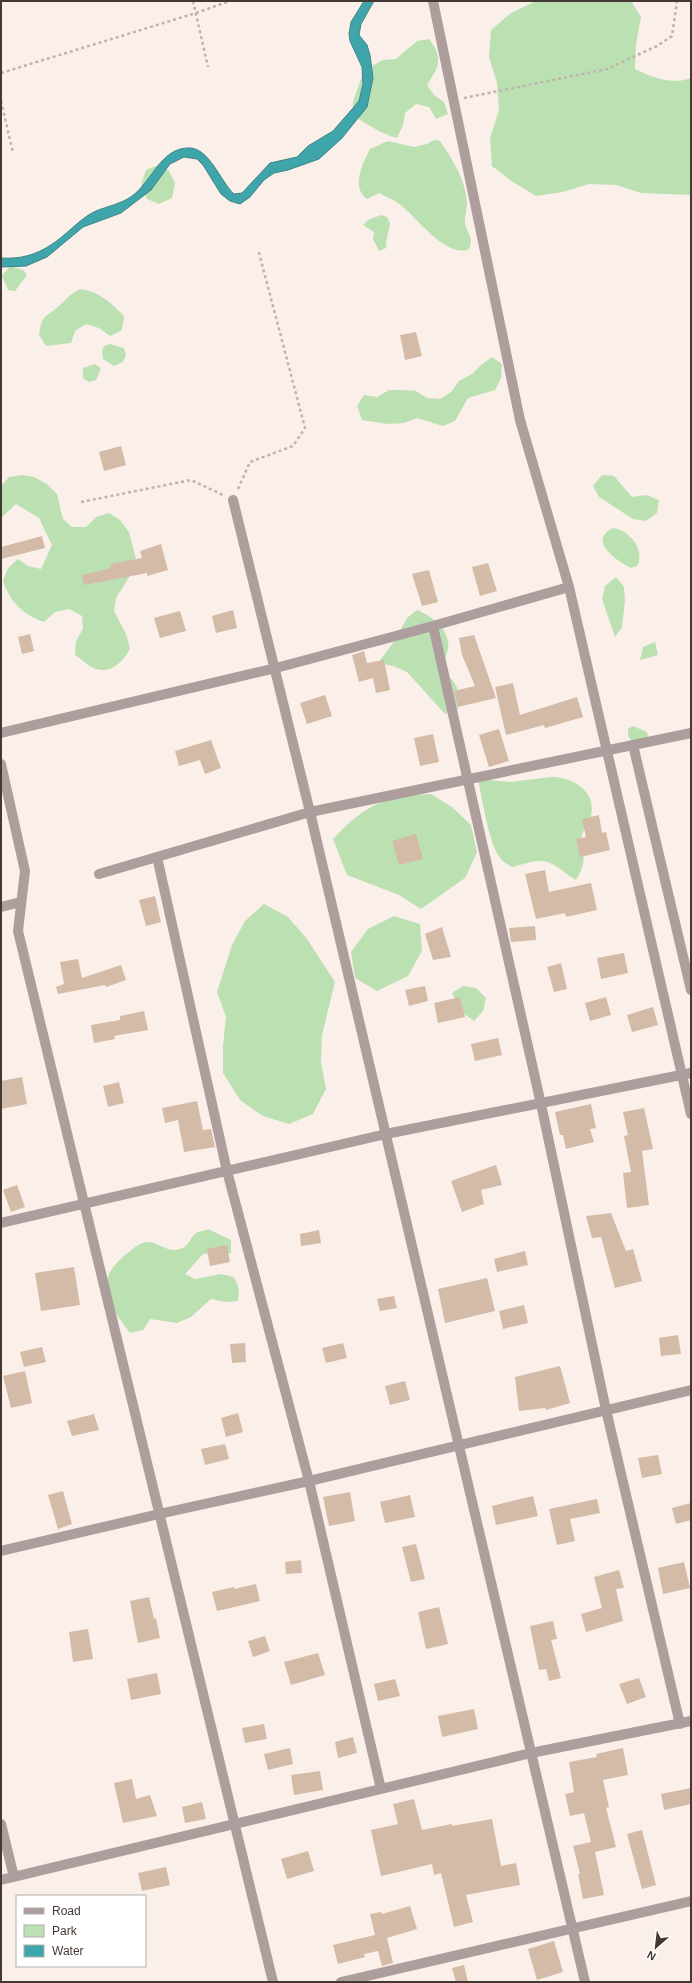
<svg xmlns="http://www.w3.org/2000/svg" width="692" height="1983" font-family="Arial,sans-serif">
<rect width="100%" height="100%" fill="#fbefe9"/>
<path fill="#bbe1b3" d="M536,1H631L641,17L636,44L635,69C653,78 672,85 691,78V195L641,193L616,185L589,184L563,192L536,196L513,182L492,166L490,138L499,110L497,83L489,57L491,30L511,13Z
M429,39C444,58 439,67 427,85L434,95L444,102L448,114L436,119L429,107L416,104L405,113L403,125L397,138C381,134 368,124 353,116V102L362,76L372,66L383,60L396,59L417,41Z
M434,140L440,141C452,159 466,180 467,203C467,210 464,218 465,224C468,235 475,239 468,250C442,256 417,216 398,203C393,199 386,197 379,193L367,199C351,188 362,164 370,149L388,141L414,147L427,144Z
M158,165L169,171L175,183L172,198L159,204L147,199L141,185L146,170Z
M381,215L387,217L390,223C389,232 386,237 386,248L379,251L373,239L374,232L363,225L368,220Z
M10,266L23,270L27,275L15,291L8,290L2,276Z
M81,289C100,292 110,302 124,316L122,330L110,336L99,328L86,324L75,331L71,343L46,346L39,335C42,313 46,318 60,305C69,297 68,295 81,289Z
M110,344L124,348L126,355L123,362L114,366L103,359L102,352L104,346Z
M492,357L502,364L501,378L495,390L468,398L455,421L443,426L417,418L404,423L388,424L362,420L357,406L364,395L377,397L389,390H402L416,391L427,398L440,399L451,392L459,381L472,374L481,365Z
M95,364L101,368L96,380L89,382L83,378V368Z
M22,475L34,477L47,484L57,494L63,519L72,527H86L96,517L109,513L120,520L129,532L136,559L131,574L116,598L114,611L126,634L130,649C124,660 112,674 96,669C89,667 81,659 75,655L76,641L83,629L82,616L69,609L55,612L44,622C22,614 11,603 3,581L8,568L18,559L28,566L41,569L52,545L39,518L16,504L1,518V486L9,477Z
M602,475L614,476L632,497L646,495L659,500L657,513L646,521L633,519L599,497L593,486Z
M613,528C629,530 646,550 637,566L631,568C617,561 587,541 613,528Z
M616,577L624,587L625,601L622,627L615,637L602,599L605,586Z
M417,610C432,616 451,630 448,649C446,657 442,664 446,673C447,676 452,679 454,682C460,692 460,698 458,709L445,714L407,672L393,666L378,663L395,640L407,618Z
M655,642L658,655L640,660L643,647Z
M633,726L647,732L648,739L631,741L628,735V729Z
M551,777C571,777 597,790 591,816C589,824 583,830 581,838C580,842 582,847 583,851C585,862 582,870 576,880C565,874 553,860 540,861C531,861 521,865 512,867C509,865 505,863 502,860C489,848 482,797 478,779L510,782Z
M431,794L452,807L471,825L477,852L465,878L421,909L399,895L347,875L333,839C366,804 383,797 431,794Z
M264,904L288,917L307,939L335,982L322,1035L321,1062L326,1089L313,1114L289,1124L263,1116L240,1100L223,1073V1046L226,1017L217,992L232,945L245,921Z
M394,916L420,924L422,951L408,976L377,991L355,978L351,952L368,929Z
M463,986L476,988L486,998L483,1011L474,1021L463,1013L452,993Z
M208,1229L231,1240V1253L203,1254L185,1274L195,1279L221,1274L234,1277L239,1289L238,1301L225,1302L211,1299L191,1317L177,1323L150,1319L143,1330L130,1333C109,1304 91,1284 125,1255C132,1250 140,1241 149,1242C158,1243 167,1251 176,1250C190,1248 188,1239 196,1233C199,1231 205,1231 208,1229Z"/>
<path fill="#3ea5ab" stroke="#408487" d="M364,1H374L361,24L359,35L367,45L370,55L373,78L367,107L342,138L319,159L288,170L274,173L264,180L250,197L240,204L230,201L221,194L203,165L197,159L184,157L170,164L151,190L121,213L83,227L47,257L26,266L1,267V258C31,260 50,248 71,229C79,222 87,215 96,211C108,206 121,204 132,196C152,182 161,146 191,148C210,150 221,182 234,194L242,193L270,163L297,157L308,146L333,131L359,101L363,84L362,67L350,41L349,34L351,22Z"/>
<path fill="#d4bba8" d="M416,332L422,356L405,360L400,335Z
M121,446L126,465L104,471L99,452Z
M42,536L45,548L1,559V547Z
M161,544L168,570L147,576V573L84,585L82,575L111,568L110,564L142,558L140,551Z
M488,563L497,591L480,596L472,567Z
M429,570L438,602L422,606L412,574Z
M233,610L237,628L216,633L212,616Z
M180,611L186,631L160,638L154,618Z
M30,634L34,651L22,654L18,637Z
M474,635L496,698L458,707L454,691L475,686L462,655L459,638Z
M364,651L367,663L384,660L390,690L376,693L373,678L359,682L352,655Z
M513,683L520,715L577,697L583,717L545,728L544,725L506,735L495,687Z
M325,695L332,716L307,724L300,703Z
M499,729L509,761L489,767L479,735Z
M433,734L439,762L420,766L414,738Z
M211,740L221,768L205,774L200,760L179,766L175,751Z
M599,815L602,833L606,832L610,850L580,857L576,839L586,837L582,819Z
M416,834L423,859L399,865L392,841Z
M545,870L549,892L591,883L597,910L566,917L565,913L536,919L525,874Z
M155,896L161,922L146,926L139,900Z
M535,926L536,940L511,942L509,928Z
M442,927L451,957L433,960L425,934Z
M624,953L628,973L601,979L597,958Z
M78,959L82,978L121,965L126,980L106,987L105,985L58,994L56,987L64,984L60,962Z
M561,963L567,989L554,992L547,967Z
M425,986L428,1001L409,1006L405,990Z
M460,997L465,1017L438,1023L434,1003Z
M606,997L611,1015L590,1021L585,1003Z
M653,1007L658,1025L632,1032L627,1015Z
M144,1011L148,1030L114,1036L115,1039L94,1043L91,1025L120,1020V1016Z
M498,1038L502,1055L475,1061L471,1044Z
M22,1077L27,1104L1,1109V1081Z
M119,1082L124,1103L108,1107L103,1086Z
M197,1101L203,1130L211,1129L215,1147L184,1152L178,1120L165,1123L162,1108Z
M591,1104L596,1128L590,1129L594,1142L566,1149L563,1135H560L555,1112Z
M644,1108L653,1149L642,1151L649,1205L627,1208L623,1173L631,1172L624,1136L628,1135L623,1112Z
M496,1165L502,1185L481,1190L484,1204L462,1212L451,1181Z
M17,1185L25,1207L11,1212L3,1190Z
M611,1213L626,1251L633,1249L642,1281L615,1288L601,1237L592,1238L586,1216Z
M319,1230L321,1243L301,1246L300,1234Z
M227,1245L230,1262L210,1266L207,1249Z
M525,1251L528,1265L497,1272L494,1259Z
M74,1267L80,1305L41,1311L35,1273Z
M487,1278L495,1311L445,1323L438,1289Z
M394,1296L397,1308L380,1311L377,1299Z
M524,1305L528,1323L503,1329L499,1311Z
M678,1335L681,1354L661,1356L659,1338Z
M245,1343L246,1362L232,1363L230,1344Z
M343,1343L347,1358L326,1363L322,1348Z
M42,1347L46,1362L24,1367L20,1352Z
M560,1366L570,1403L546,1410L545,1408L519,1411L515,1377Z
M25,1371L32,1403L11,1408L3,1376Z
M405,1381L410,1400L390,1405L385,1386Z
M238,1413L243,1432L226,1437L221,1418Z
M94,1414L99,1430L72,1436L67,1421Z
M225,1444L229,1459L205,1465L201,1449Z
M658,1455L662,1474L642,1478L638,1458Z
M63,1491L72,1524L58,1529L48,1495Z
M350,1492L355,1521L329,1526L323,1497Z
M410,1495L415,1517L385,1523L380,1502Z
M533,1496L538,1516L496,1525L492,1506Z
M597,1499L600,1513L570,1519L575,1541L557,1545L549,1509Z
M691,1503V1520L676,1524L672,1508Z
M416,1544L425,1579L411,1582L402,1547Z
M301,1560L302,1573L286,1574L285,1562Z
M684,1562L690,1588L663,1594L658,1568Z
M619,1570L624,1588L616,1589L623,1621L586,1632L581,1614L602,1608L594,1577Z
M256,1584L260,1601L217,1611L212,1592L234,1587V1589Z
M149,1597L154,1619L156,1618L160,1638L138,1643L130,1601Z
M439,1607L448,1644L426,1649L418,1612Z
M553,1621L557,1639L551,1640L561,1678L549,1681L546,1669L539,1670L530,1626Z
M88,1629L93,1659L73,1662L69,1632Z
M265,1636L270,1651L253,1657L248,1641Z
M318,1653L325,1675L291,1685L284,1662Z
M157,1673L161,1694L131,1700L127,1679Z
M639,1678L646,1697L627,1704L619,1684Z
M395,1679L400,1696L378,1701L374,1684Z
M474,1709L478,1729L442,1737L438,1716Z
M264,1724L267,1739L245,1743L242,1728Z
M353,1737L357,1753L338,1758L335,1742Z
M290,1748L293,1764L268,1770L264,1754Z
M623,1748L628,1775L603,1780L609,1807L606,1808L616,1847L595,1852L604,1895L583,1899L578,1874H580L573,1846L591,1842L584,1813L570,1816L565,1794L574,1792L569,1762L597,1757L596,1754Z
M320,1771L323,1790L294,1795L291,1775Z
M132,1779L136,1799L150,1795L157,1816L123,1823L114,1783Z
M691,1788V1804L664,1810L661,1794Z
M414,1799L422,1830L452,1824V1826L492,1819L501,1866L516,1863L520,1885L466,1895L473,1922L454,1927L441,1873L434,1875L432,1864L381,1876L371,1830L398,1824L393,1804Z
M202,1802L206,1819L185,1823L182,1807Z
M642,1830L656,1885L642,1889L627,1834Z
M308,1851L314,1871L287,1879L281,1859Z
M166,1867L170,1885L142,1891L138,1873Z
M410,1906L417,1929L387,1938L393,1963L382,1966L378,1951L364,1954L365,1957L338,1964L333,1945L375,1935L370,1914L381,1912L382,1914Z
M554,1941L563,1972L537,1980L528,1949Z
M464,1965L468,1982H456L452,1968Z"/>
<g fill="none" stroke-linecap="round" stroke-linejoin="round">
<path stroke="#bfb3ad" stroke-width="2.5" stroke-dasharray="3 3" stroke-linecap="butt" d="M193,1L208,67
M1,73L196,13L230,1
M464,98L607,69L657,46L672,36L677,1
M1,101L13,153
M238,489L250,462L293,446L305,428L258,249
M81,502L191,480L223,495"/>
<path stroke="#ad9e9d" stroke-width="10" d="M433,1L520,420L569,587L691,1114
M233,500L310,812L585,1982
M433,626L541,1104L606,1410L680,1724
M1,733L276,668L433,626L569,587
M633,745L691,990
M1,764L25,871L18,931L273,1982
M157,857L227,1171L309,1481L381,1789
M99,874L310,812L691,733
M1,907L21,902
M1,1223L386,1134L691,1073
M1,1551L159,1514L309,1481L691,1390
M1,1824L14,1877
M1,1880L531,1753L691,1721
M341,1982L691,1901"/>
</g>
<rect width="692" height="1983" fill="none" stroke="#443832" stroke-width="4"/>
<rect x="16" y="1895" width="130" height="72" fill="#ffffff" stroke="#b4afad"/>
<rect x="24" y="1908" width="20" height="6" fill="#ad9e9d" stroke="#b4afad"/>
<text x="52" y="1915" font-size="12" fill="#443832">Road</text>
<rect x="24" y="1925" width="20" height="12" fill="#bbe1b3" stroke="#b4afad"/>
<text x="52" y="1935" font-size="12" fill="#443832">Park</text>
<rect x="24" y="1945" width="20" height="12" fill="#3ea5ab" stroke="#b4afad"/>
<text x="52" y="1955" font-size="12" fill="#443832">Water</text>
<g transform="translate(656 1947) rotate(208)" stroke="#ffffff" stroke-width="3" paint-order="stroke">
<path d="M0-3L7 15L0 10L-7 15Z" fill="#443832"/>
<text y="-6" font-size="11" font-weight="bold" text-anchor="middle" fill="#443832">N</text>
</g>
</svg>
